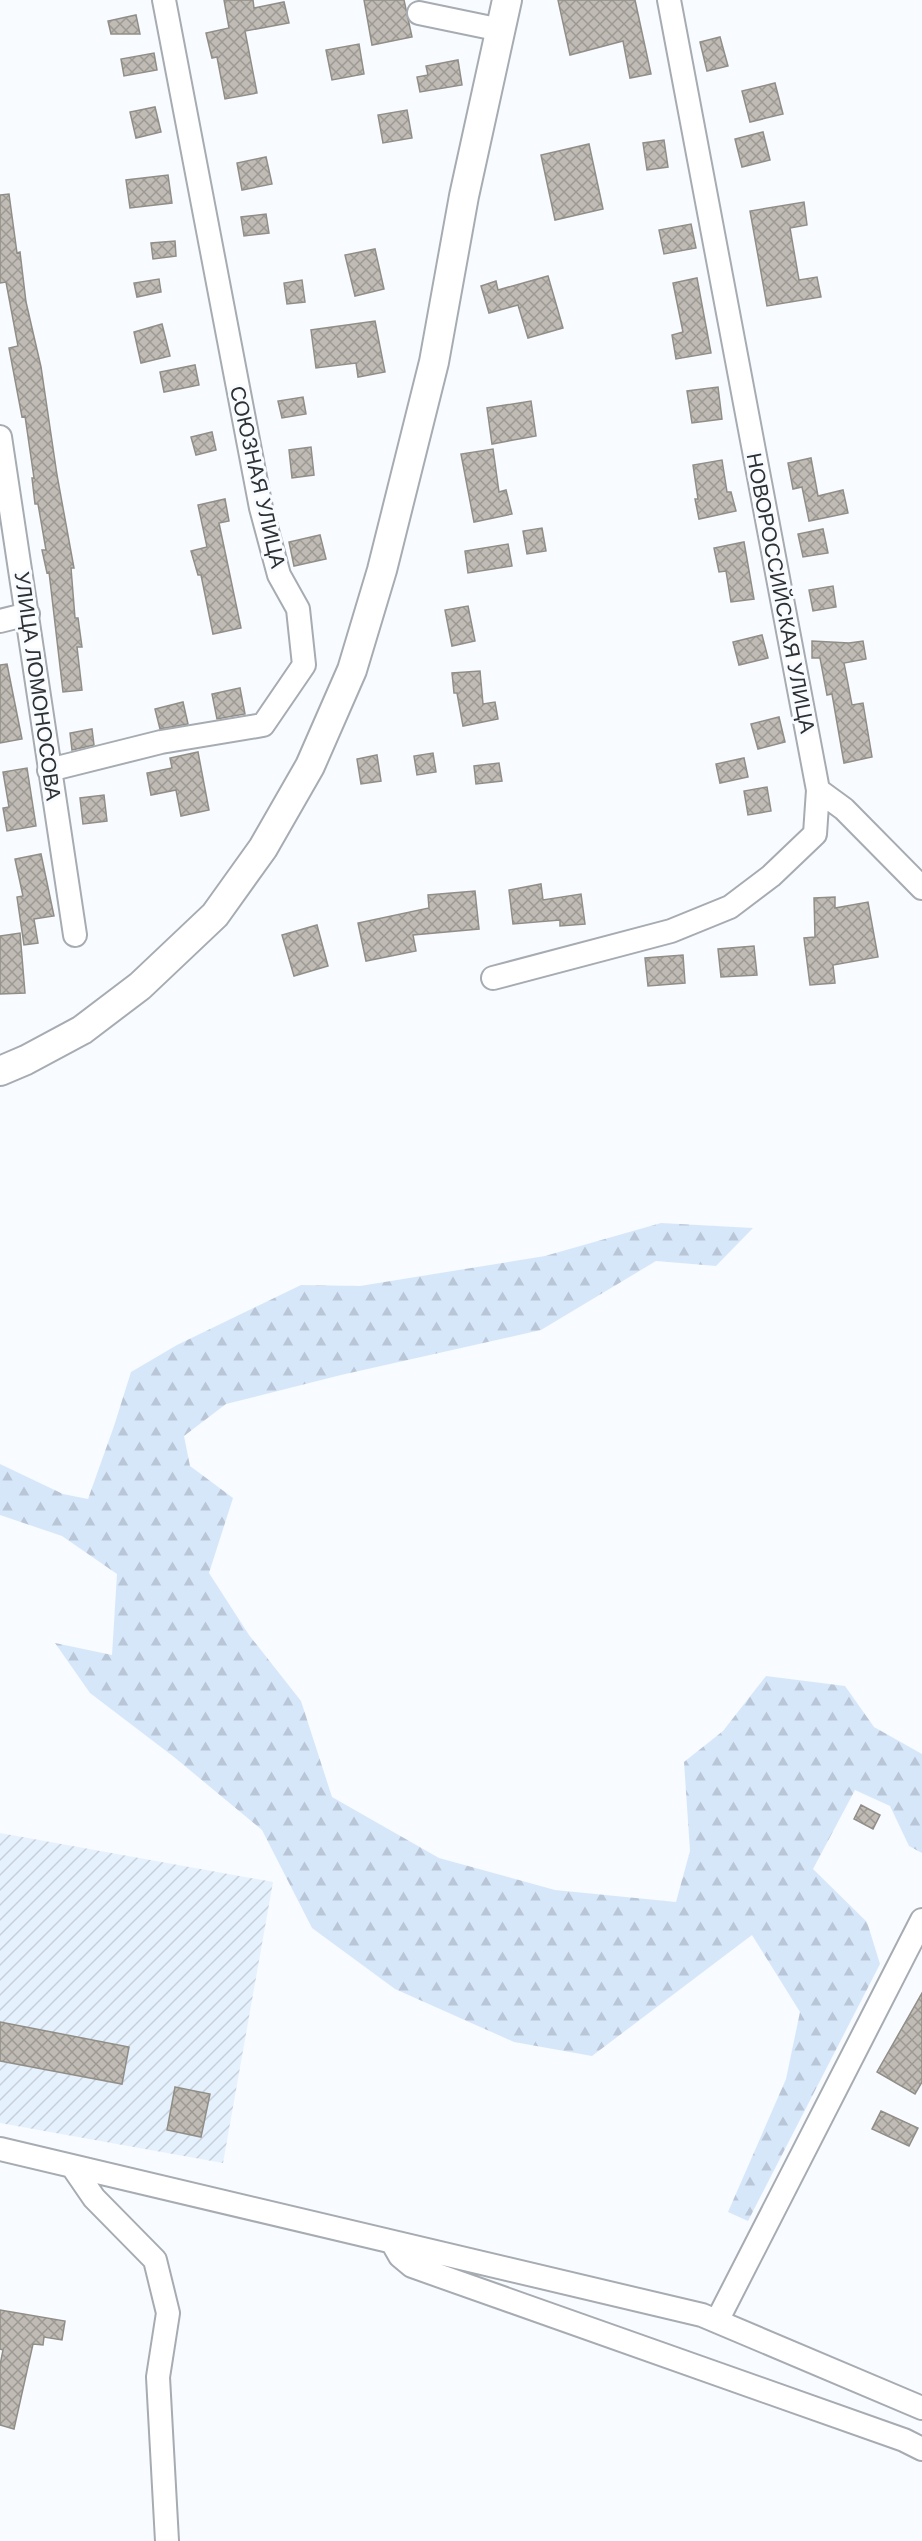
<svg xmlns="http://www.w3.org/2000/svg" width="922" height="2541" font-family="Arial,sans-serif">
<defs>
<pattern id="industrial-furrows" width="10" height="10" patternUnits="userSpaceOnUse" patternTransform="scale(1.5)"><rect width="10" height="10" fill="#e6f1fe"/><path d="M-1 1l2-2M0 10L10 0M9 11l2-2" fill="none" stroke="#c6cfda"/></pattern>
<pattern id="forest-firs" width="22" height="20" patternUnits="userSpaceOnUse" patternTransform="scale(1.5)"><rect width="22" height="20" fill="#d7e7fa"/><path d="M5 1l3.5 6h-7zM16 11l3.5 6h-7z" fill="#b9c6d7"/></pattern>
<pattern id="building-cross-hatch" width="8" height="8" patternUnits="userSpaceOnUse" patternTransform="scale(1.5)"><rect width="8" height="8" fill="#c0bcb5"/><path d="M0 0l8 8M0 8l8-8" fill="none" stroke="#9c9994"/></pattern>
</defs>
<rect width="100%" height="100%" fill="#f8fbff"/>
<path fill="url(#industrial-furrows)" d="M0,1833L273,1882L223,2163L0,2123Z"/>
<path fill="url(#forest-firs)" d="M661,1223L753,1228L716,1266L656,1261L541,1330L341,1375L226,1404L184,1436L190,1466L233,1498L209,1573L249,1635L301,1701L332,1797L439,1858L555,1890L676,1902L690,1851L684,1762L723,1731L766,1676L845,1686L874,1727L922,1754V1853L909,1846L890,1806L855,1790L813,1869L867,1922L880,1964L748,2221L728,2212L786,2079L800,2012L752,1935L592,2056L514,2042L395,1989L312,1928L262,1830L174,1757L90,1693L55,1643L112,1655L117,1574L62,1536L0,1515V1464L63,1494L88,1499L114,1426L131,1372L177,1345L301,1285L360,1286L545,1256Z"/>
<path fill="url(#building-cross-hatch)" stroke="#918e87" stroke-width="1.5" d="M224,0H253L254,8L284,2L289,23L245,31L257,93L225,99L217,57L212,58L206,33L229,28Z
M364,0H404L412,37L372,45Z
M558,0H635L651,74L630,78L623,41L570,55Z
M136,15L140,34H111L108,21Z
M720,37L728,66L707,71L700,42Z
M359,44L364,74L332,80L326,50Z
M154,53L157,70L124,76L121,59Z
M458,60L462,85L420,92L417,77L428,75L426,66Z
M775,83L783,114L750,122L742,91Z
M155,107L161,132L136,138L130,112Z
M407,110L412,138L383,143L378,115Z
M763,132L770,160L742,167L735,139Z
M664,140L668,167L647,170L643,143Z
M589,144L603,209L555,220L541,155Z
M266,157L272,184L242,190L237,163Z
M168,175L172,203L130,208L126,180Z
M9,194L17,253L20,252L26,302L41,367L57,475L74,568H71L75,618H78L82,647H77L82,690L63,692L49,572L47,573L42,550H46L38,504H35L32,478H34L25,416L22,417L9,348L18,346L6,282L0,283V195Z
M804,202L807,225L790,228L799,280L817,277L821,297L767,306L750,211Z
M266,214L269,233L244,236L241,217Z
M691,224L696,248L664,254L659,230Z
M175,241L176,256L153,259L151,243Z
M375,249L384,289L355,296L345,255Z
M548,276L563,328L528,338L518,305L489,313L481,286L496,281L498,290Z
M697,278L711,353L676,359L672,335L683,332L673,283Z
M159,279L161,292L137,297L134,283Z
M302,280L305,302L287,304L284,283Z
M375,321L385,372L358,377L356,363L316,368L311,330Z
M162,324L170,356L141,363L134,332Z
M195,365L199,385L164,392L160,372Z
M718,387L722,419L692,423L687,391Z
M303,397L306,414L282,418L278,401Z
M531,401L536,436L492,444L487,408Z
M212,432L216,450L196,455L191,437Z
M311,447L314,475L292,478L289,450Z
M493,449L499,492L506,490L512,514L474,522L461,454Z
M811,458L818,496L843,490L848,513L809,521L802,487L793,489L788,463Z
M722,460L727,492H731L736,511L699,519L695,499H698L693,465Z
M225,499L229,521L219,523L241,628L213,634L201,575H198L191,551L207,547L198,505Z
M542,528L546,551L527,554L523,531Z
M823,529L828,553L803,557L798,534Z
M320,535L326,559L294,566L289,542Z
M744,542L754,599L731,602L726,571L719,572L714,548Z
M508,544L512,566L468,573L465,551Z
M833,586L836,607L813,611L809,590Z
M468,606L475,641L452,646L445,610Z
M762,635L768,658L739,665L733,642Z
M812,641L849,643L863,641L866,659L844,663L852,705L863,703L872,757L844,763L832,694L827,695L820,658H812Z
M7,664L22,739L0,743V665Z
M480,671L483,704L495,702L498,719L463,726L457,693H454L452,673Z
M240,688L245,714L217,719L212,694Z
M183,702L188,724L160,729L155,709Z
M779,717L785,742L758,749L751,724Z
M92,729L94,745L72,750L70,733Z
M198,752L209,810L181,816L176,790L151,795L147,773L172,768L170,758Z
M433,753L436,772L417,775L414,756Z
M377,755L381,781L361,784L357,759Z
M744,758L748,777L720,783L716,764Z
M499,763L502,781L476,784L474,766Z
M27,768L36,826L7,831L3,808L9,807L3,772Z
M767,787L771,811L748,815L744,791Z
M104,795L107,821L83,824L80,798Z
M41,854L54,916L34,919L38,943L24,945L17,897L23,896L15,859Z
M541,884L543,900L581,894L585,924L560,926V920L513,924L509,890Z
M475,891L479,929L413,935L416,951L366,961L358,923L429,908L428,895Z
M835,897V908L868,902L878,957L833,965L835,983L810,985L804,938L815,937L814,898Z
M317,925L328,966L294,976L282,935Z
M20,933L25,993L0,994V936Z
M754,946L757,975L721,977L718,949Z
M683,955L685,983L648,986L645,958Z
M861,1805L880,1815L873,1829L854,1819Z
M922,1993V2082L915,2094L877,2072Z
M0,2022L129,2047L122,2084L0,2061Z
M175,2087L210,2094L201,2137L167,2130Z
M881,2111L918,2128L909,2146L872,2129Z
M0,2310L65,2321L62,2340L44,2337L43,2345L33,2344L14,2429L0,2425V2365L3,2350L0,2349Z"/>
<g fill="none" stroke-linecap="round" stroke-linejoin="round">
<defs>
<path id="minor" d="M419,13L501,30
M0,437L75,935
M0,621L28,614
M49,770L161,742L263,725L304,665L298,609L279,575L261,508L164,0
M818,790L844,809L922,888
M493,978L671,931L730,907L771,876L815,834L818,790L669,0
M0,2149L702,2315L922,2408
M72,2166L94,2198L155,2260L168,2313L158,2377L167,2541
M392,2242L400,2256L412,2266L904,2440L922,2449
M717,2321L922,1920"/>
<path id="major" d="M0,1071L26,1060L82,1030L140,986L215,915L263,848L310,766L352,670L382,570L434,362L464,196L507,0"/>
</defs>
<use href="#minor" stroke="#a7acb2" stroke-width="26"/>
<use href="#major" stroke="#a7acb2" stroke-width="32"/>
<use href="#minor" stroke="#fff" stroke-width="22"/>
<use href="#major" stroke="#fff" stroke-width="28"/>
</g>
<g text-anchor="middle" dominant-baseline="central" stroke-width="6" stroke-linejoin="round" paint-order="stroke">
<g font-size="21" fill="#2e3032" stroke="#f8fbff">
<text transform="translate(258 477) rotate(77)">СОЮЗНАЯ УЛИЦА</text>
<text transform="translate(781 593) rotate(79)">НОВОРОССИЙСКАЯ УЛИЦА</text>
<text transform="translate(38 686) rotate(82)">УЛИЦА ЛОМОНОСОВА</text>
</g>
</g>
</svg>
